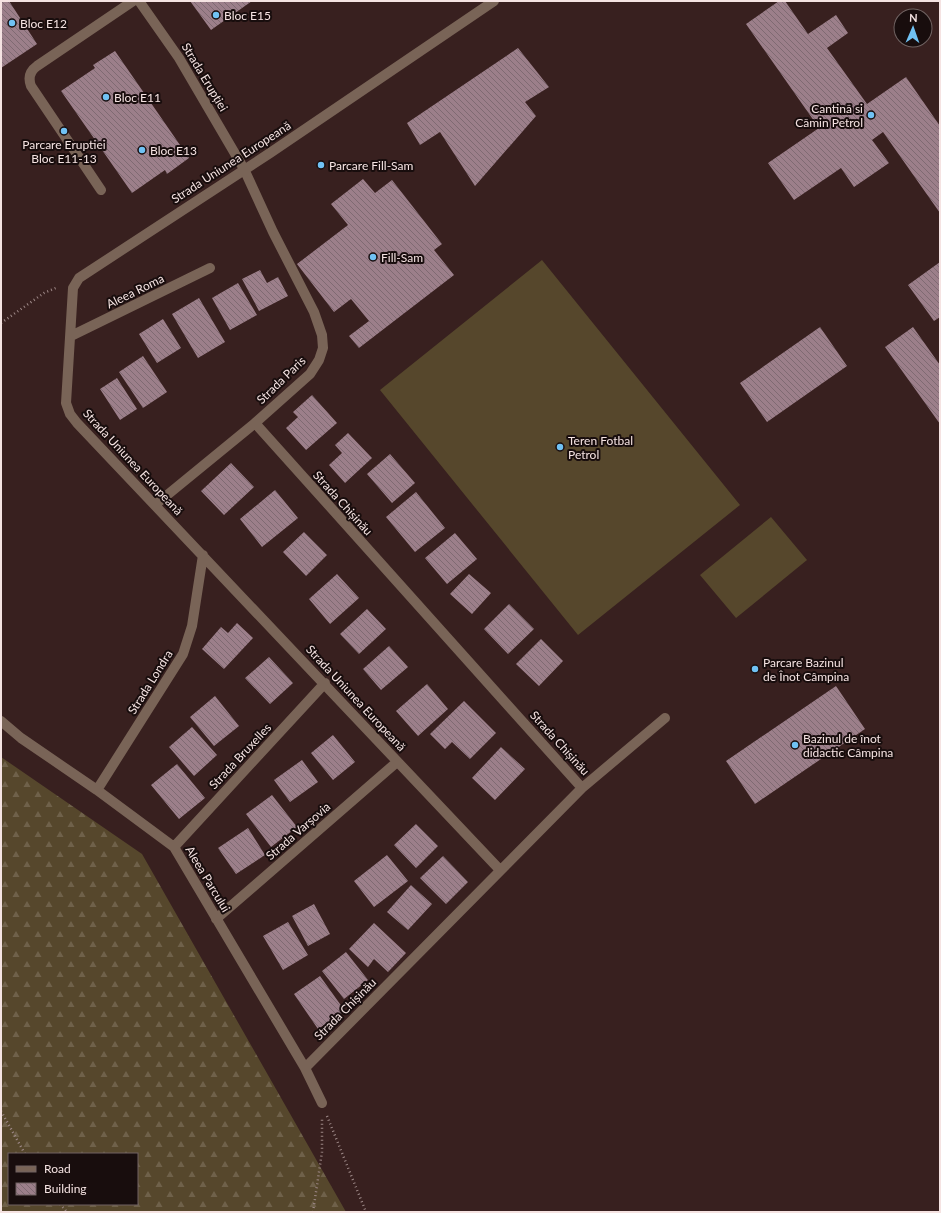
<svg xmlns="http://www.w3.org/2000/svg" width="941" height="1213" font-family="Lato,sans-serif">
<defs>
<pattern id="forest-firs" width="22" height="20" patternUnits="userSpaceOnUse"><rect width="22" height="20" fill="#56472c"/><path d="M5 1l3.5 6h-7zM16 11l3.5 6h-7z" fill="#6f614a"/></pattern>
<pattern id="building-back-hatch" width="6" height="6" patternUnits="userSpaceOnUse"><rect width="6" height="6" fill="#9c7f8a"/><path d="M-1 5l2 2M0 0l6 6M5-1l2 2" fill="none" stroke="#7f6a72"/></pattern>
</defs>
<rect width="100%" height="100%" fill="#38201f"/>
<path fill="#56472c" d="M542,260L740,505L578,635L380,390Z
M771,517L807,560L736,618L700,575Z"/>
<path fill="url(#forest-firs)" fill-rule="evenodd" d="M1,757L142,854L346,1212H1ZM9,1154H137V1204H9Z"/>
<path fill="url(#building-back-hatch)" d="M9,1L37,44L1,68V2Z
M190,1H252L211,30Z
M779,1H785L808,34L836,15L848,33L827,48L867,104L906,77L940,126V213L883,132L872,140L889,163L854,187L841,168L794,200L768,163L819,128L746,24Z
M518,48L549,87L525,102L536,116L475,186L440,132L420,145L407,123Z
M115,51L189,158L167,174L165,170L132,193L61,91L95,68L93,65Z
M363,179L375,193L392,180L442,244L434,250L454,275L359,348L349,336L369,321L351,299L334,312L297,264L348,225L331,204Z
M940,262V317L934,321L908,285Z
M260,270L267,283L278,277L288,296L259,311L242,279Z
M238,283L257,315L230,330L212,298Z
M199,298L225,342L198,358L172,314Z
M163,319L181,348L157,363L139,334Z
M820,327L847,366L767,422L740,383Z
M913,327L940,365V424L885,347Z
M143,356L167,392L143,408L119,372Z
M117,378L137,409L120,420L100,389Z
M312,395L337,423L306,450L286,428L298,417L293,412Z
M348,433L372,458L345,483L329,465L342,453L335,445Z
M390,454L415,483L392,503L367,474Z
M231,463L254,487L224,515L201,491Z
M275,490L298,518L262,547L240,519Z
M416,492L445,528L415,552L386,517Z
M304,532L327,555L306,576L283,552Z
M455,533L477,559L447,584L425,558Z
M337,574L359,598L330,624L309,599Z
M469,574L491,593L472,614L450,594Z
M509,604L534,629L508,654L484,629Z
M367,609L386,629L359,654L340,634Z
M237,623L253,638L224,669L202,649L221,627L228,633Z
M541,639L563,661L539,686L516,664Z
M389,646L408,667L381,690L363,669Z
M269,657L293,683L270,704L245,678Z
M427,684L448,709L418,736L396,711Z
M836,686L865,729L755,804L726,761Z
M215,696L239,726L214,746L190,717Z
M464,701L496,733L470,759L452,742L445,749L430,734Z
M192,727L217,755L194,776L169,747Z
M333,735L355,762L333,780L311,753Z
M501,747L525,769L495,800L472,778Z
M302,760L318,782L290,802L274,780Z
M177,764L205,798L179,819L151,785Z
M272,795L297,827L271,847L246,814Z
M416,824L438,846L416,868L394,845Z
M248,828L265,855L236,874L218,848Z
M387,855L408,881L374,907L354,881Z
M443,856L468,882L446,904L420,878Z
M411,885L432,904L408,930L387,912Z
M314,904L330,934L308,946L292,916Z
M288,922L308,955L283,970L263,936Z
M374,923L406,953L388,972L374,959L368,967L349,949Z
M346,952L368,980L344,999L322,971Z
M320,976L345,1011L318,1029L294,994Z"/>
<g fill="none" stroke-linecap="round" stroke-linejoin="round">
<path stroke="#9d8887" stroke-width="2.5" stroke-dasharray="1 3" stroke-linecap="butt" d="M1,323L44,293L58,287
M1,1111L25,1154
M327,1116L366,1212
M60,1204L67,1212
M313,1212L322,1152V1117"/>
<path stroke="#796457" stroke-width="10" d="M139,1L179,58L244,169L273,232L314,312L322,335L323,348L319,360L310,374L255,423L155,505
M494,1L270,153L79,278L73,288L66,403L70,414L77,423L500,870
M101,190L31,86C28,78 30,71 37,66L133,1
M71,336L210,268
M255,423L582,788
M1,721L21,738L97,790L174,847L305,1068L322,1103
M97,790L183,654L192,626L203,555
M174,847L325,683
M216,919L397,762
M305,1068L582,788L665,718"/>
</g>
<g fill="#70c2f4" stroke="#180d0d" stroke-width="1.5">
<circle cx="216" cy="15" r="4"/>
<circle cx="12" cy="23" r="4"/>
<circle cx="106" cy="97" r="4"/>
<circle cx="871" cy="115" r="4"/>
<circle cx="64" cy="131" r="4"/>
<circle cx="142" cy="150" r="4"/>
<circle cx="321" cy="165" r="4"/>
<circle cx="373" cy="257" r="4"/>
<circle cx="560" cy="447" r="4"/>
<circle cx="755" cy="669" r="4"/>
<circle cx="795" cy="745" r="4"/>
</g>
<g text-anchor="middle" dominant-baseline="central" stroke-width="4" stroke-linejoin="round" paint-order="stroke">
<g font-size="12" fill="#f5e3e2" stroke="#180d0d" text-anchor="start">
<text x="224" y="15">Bloc E15</text>
<text x="20" y="23">Bloc E12</text>
<text x="114" y="97">Bloc E11</text>
<text x="863" y="108" text-anchor="end">Cantină si<tspan x="863" dy="14">Cămin Petrol</tspan></text>
<text x="64" y="144" text-anchor="middle">Parcare Eruptiei<tspan x="64" dy="14">Bloc E11-13</tspan></text>
<text x="150" y="150">Bloc E13</text>
<text x="329" y="165">Parcare Fill-Sam</text>
<text x="381" y="257">Fill-Sam</text>
<text x="568" y="440">Teren Fotbal<tspan x="568" dy="14">Petrol</tspan></text>
<text x="763" y="662">Parcare Bazinul<tspan x="763" dy="14">de Înot Câmpina</tspan></text>
<text x="803" y="738">Bazinul de înot<tspan x="803" dy="14">didactic Câmpina</tspan></text>
</g>
<g font-size="12" fill="#f5e3e2" stroke="#180d0d">
<text transform="translate(205 77) rotate(59)">Strada Erupției</text>
<text transform="translate(231 162) rotate(-33)">Strada Uniunea Europeană</text>
<text transform="translate(135 291) rotate(-26)">Aleea Roma</text>
<text transform="translate(281 380) rotate(-44)">Strada Paris</text>
<text transform="translate(133 462) rotate(47)">Strada Uniunea Europeană</text>
<text transform="translate(343 503) rotate(48)">Strada Chișinău</text>
<text transform="translate(150 682) rotate(-58)">Strada Londra</text>
<text transform="translate(356 698) rotate(47)">Strada Uniunea Europeană</text>
<text transform="translate(560 743) rotate(48)">Strada Chișinău</text>
<text transform="translate(240 756) rotate(-47)">Strada Bruxelles</text>
<text transform="translate(298 831) rotate(-41)">Strada Varșovia</text>
<text transform="translate(208 879) rotate(59)">Aleea Parcului</text>
<text transform="translate(345 1009) rotate(-45)">Strada Chișinău</text>
</g>
</g>
<rect width="941" height="1213" fill="none" stroke="#f5e3e2" stroke-width="4"/>
<rect x="8" y="1153" width="130" height="52" fill="#180d0d" stroke="#706362"/>
<rect x="16" y="1166" width="20" height="6" fill="#796457" stroke="#706362"/>
<text x="44" y="1173" font-size="12" fill="#f5e3e2">Road</text>
<rect x="16" y="1183" width="20" height="12" fill="url(#building-back-hatch)" stroke="#706362"/>
<text x="44" y="1193" font-size="12" fill="#f5e3e2">Building</text>
<g transform="translate(913 28) rotate(2)"><circle r="19" fill="#180d0d" stroke="#706362"/>
<path d="M0-3L7 15L0 10L-7 15Z" fill="#70c2f4"/>
<text y="-6" font-size="11" font-weight="bold" text-anchor="middle" fill="#f5e3e2">N</text>
</g>
</svg>
